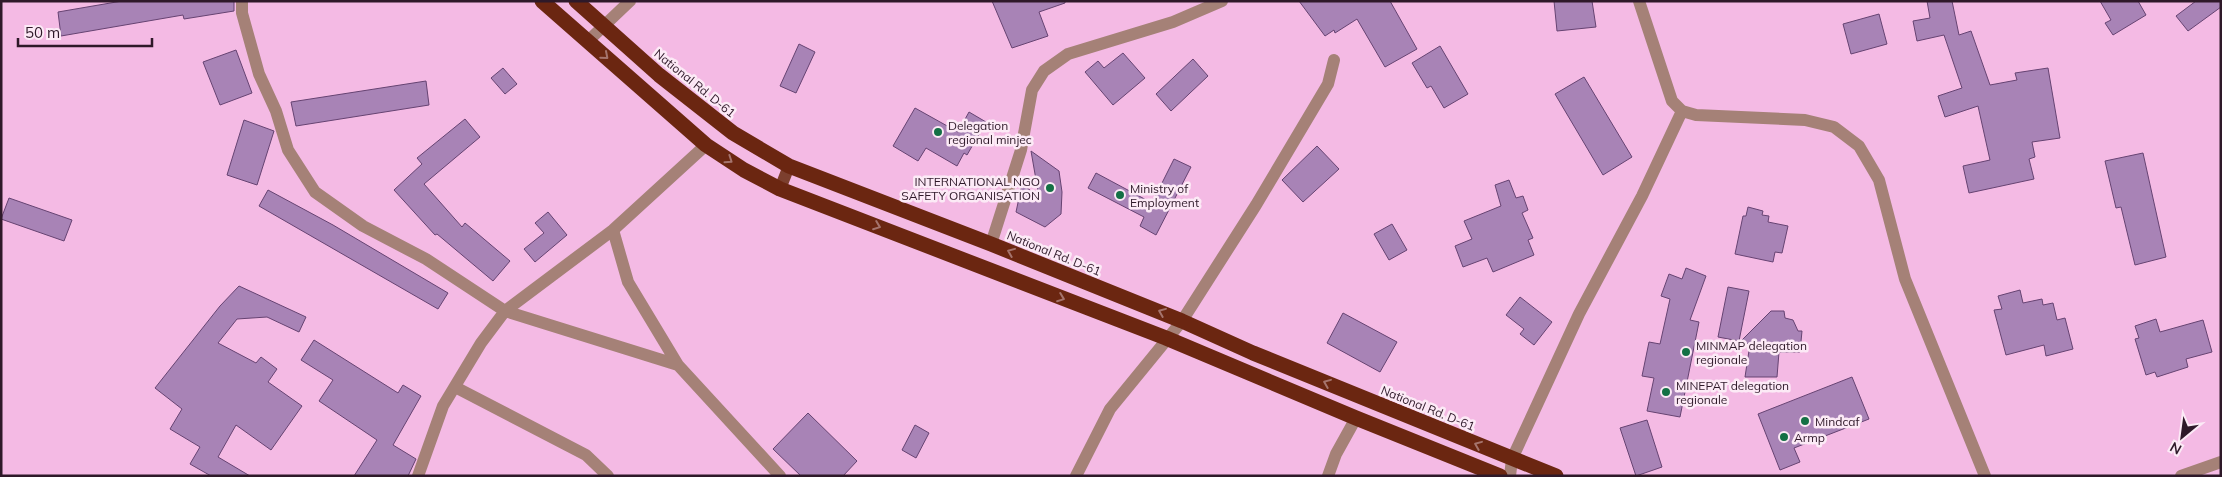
<svg xmlns="http://www.w3.org/2000/svg" width="2222" height="477" font-family="Mulish,sans-serif">
<rect width="100%" height="100%" fill="#f4bae4"/>
<path fill="#a883b6" stroke="#664372" d="M122,1H234V11L184,19L183,15L61,36L58,12Z
M992,1H1065V3L1039,12L1048,36L1012,48Z
M1299,1H1390L1417,49L1385,67L1357,19L1335,33L1334,30L1325,36Z
M1554,1H1592L1596,27L1557,31Z
M1927,1H1952L1959,35L1971,31L1990,85L2017,80L2015,73L2048,68L2060,138L2032,142L2035,157L2029,159L2034,179L1969,193L1963,166L1990,160L1978,106L1945,117L1938,96L1962,88L1944,35L1917,41L1913,21L1930,18Z
M2100,1H2138L2146,15L2113,35L2105,23L2111,20Z
M2196,1H2221V7L2188,31L2176,16Z
M1879,14L1887,44L1851,54L1843,24Z
M799,44L815,52L796,93L780,86Z
M1440,46L1468,94L1444,108L1431,86L1427,88L1412,63Z
M236,50L252,93L220,105L203,62Z
M1123,53L1145,78L1113,105L1085,72L1098,61L1104,68Z
M1193,59L1208,76L1171,111L1156,94Z
M503,68L517,84L505,94L491,78Z
M1584,77L1632,157L1603,175L1555,94Z
M426,81L429,105L296,126L291,102Z
M915,108L958,132L969,112L986,122L967,155L964,153L957,166L926,148L918,161L893,146Z
M465,119L480,137L424,184L462,227L465,223L510,261L493,281L437,234L435,235L394,190L422,164L417,158Z
M244,120L274,131L257,185L227,175Z
M1317,146L1339,169L1303,202L1282,180Z
M1031,151L1059,171L1062,192L1061,214L1045,227L1016,212L1022,184L1039,197Z
M2143,153L2166,257L2135,265L2121,207L2116,208L2105,161Z
M1174,159L1191,167L1156,235L1140,226L1144,217L1088,188L1096,173L1152,203Z
M1509,180L1516,198L1523,196L1528,210L1522,213L1533,238L1528,240L1534,255L1493,272L1487,258L1463,267L1455,246L1472,239L1464,221L1501,206L1495,185Z
M268,190L333,225L448,293L438,309L259,206Z
M9,198L72,220L64,241L1,219Z
M1748,207L1763,211L1762,215L1769,216L1768,222L1788,226L1782,253L1775,252L1773,262L1735,254L1743,216H1746Z
M548,212L567,235L535,262L524,249L544,233L535,223Z
M1392,224L1407,250L1389,260L1374,234Z
M1686,268L1706,276L1690,320L1699,322L1680,417L1647,411L1654,378L1642,376L1649,342L1660,344L1670,299L1661,296L1669,274L1682,279Z
M239,286L306,317L299,332L267,317L237,319L218,343L256,363L261,357L277,369L268,382L302,406L271,450L236,425L218,457L250,476H211L190,464L200,447L170,429L182,409L155,388L220,306Z
M1728,287L1749,291L1739,341L1718,337Z
M2020,290L2023,303L2042,299L2043,305L2053,303L2057,320L2065,318L2073,349L2046,356L2044,345L2006,355L1994,310L2002,309L1998,296Z
M1520,297L1552,322L1534,345L1520,334L1524,329L1506,315Z
M1771,311H1784L1785,318L1793,320L1798,331H1802L1800,352H1779L1777,377H1745L1750,344L1740,342Z
M1343,313L1397,342L1380,372L1327,343Z
M2156,319L2160,332L2203,320L2212,352L2186,359L2188,367L2157,377L2155,372L2146,375L2135,339L2139,338L2135,326Z
M314,340L398,393L403,385L421,396L393,445L416,459L408,476H354L377,440L319,401L333,380L301,360Z
M1852,377L1869,419L1794,448L1800,462L1780,470L1758,414Z
M808,413L857,461L843,476H801L773,449Z
M1647,420L1662,467L1636,476L1620,428Z
M915,425L929,433L916,458L902,450Z"/>
<g fill="none" stroke-linecap="round" stroke-linejoin="round">
<path stroke="#a58177" stroke-width="12" d="M242,1V13L259,74L276,111L288,150L315,192L363,226L426,259L505,311L678,365
M1639,1L1672,101L1682,111L1696,115L1805,120L1834,127L1859,146L1879,180L1905,279L1985,476
M588,41L630,1
M613,230L628,282L678,365L780,476
M991,244L1021,150L1032,90L1044,71L1068,54L1173,22L1222,1
M455,387L586,455L608,476
M418,476L443,406L481,343L505,311L613,230L706,145
M1076,476L1110,409L1182,321L1256,205L1328,84L1334,60
M1328,476L1336,454L1356,418
M1510,476L1512,459L1579,314L1642,196L1682,111
M2181,476L2221,462"/>
<path stroke="#7c3f2e" stroke-width="12" d="M780,189L789,166"/>
<path stroke="#6b2611" stroke-width="15" d="M542,1L706,145L744,170L780,189L1166,338L1356,418L1500,476
M576,1L659,75L733,133L789,166L991,244L1182,321L1253,353L1556,476"/>
</g>
<defs><path id="oneway-chevron" d="M-2-3.5L2.5 0L-2 3.5" fill="none" stroke-width="1.6" stroke-linecap="round" stroke-linejoin="round" transform="scale(1.25)"/></defs>
<g stroke="#a5746d">
<use href="#oneway-chevron" transform="translate(605 56) rotate(41)"/>
<use href="#oneway-chevron" transform="translate(729 160) rotate(34)"/>
<use href="#oneway-chevron" transform="translate(877 226) rotate(21)"/>
<use href="#oneway-chevron" transform="translate(1011 252) rotate(-158)"/>
<use href="#oneway-chevron" transform="translate(1061 298) rotate(21)"/>
<use href="#oneway-chevron" transform="translate(1162 312) rotate(-158)"/>
<use href="#oneway-chevron" transform="translate(1327 383) rotate(-158)"/>
<use href="#oneway-chevron" transform="translate(1478 445) rotate(-158)"/>
</g>
<g fill="#147045" stroke="#fceaf6" stroke-width="2">
<circle cx="938" cy="132" r="5"/>
<circle cx="1050" cy="188" r="5"/>
<circle cx="1120" cy="195" r="5"/>
<circle cx="1686" cy="352" r="5"/>
<circle cx="1666" cy="392" r="5"/>
<circle cx="1805" cy="421" r="5"/>
<circle cx="1784" cy="437" r="5"/>
</g>
<g text-anchor="middle" dominant-baseline="central" stroke-width="5" stroke-linejoin="round" paint-order="stroke">
<g font-size="12" fill="#2e1929" stroke="#fceaf6">
<text transform="translate(695 83) rotate(39)">National Rd. D-61</text>
<text transform="translate(1054 253) rotate(22)">National Rd. D-61</text>
<text transform="translate(1428 408) rotate(22)">National Rd. D-61</text>
</g>
<g font-size="12" fill="#2e1929" stroke="#fceaf6" text-anchor="start">
<text x="948" y="125">Delegation<tspan x="948" dy="14">regional minjec</tspan></text>
<text x="1040" y="181" text-anchor="end">INTERNATIONAL NGO<tspan x="1040" dy="14">SAFETY ORGANISATION</tspan></text>
<text x="1130" y="188">Ministry of<tspan x="1130" dy="14">Employment</tspan></text>
<text x="1696" y="345">MINMAP delegation<tspan x="1696" dy="14">regionale</tspan></text>
<text x="1676" y="385">MINEPAT delegation<tspan x="1676" dy="14">regionale</tspan></text>
<text x="1815" y="421">Mindcaf</text>
<text x="1794" y="437">Armp</text>
</g>
</g>
<rect width="2222" height="477" fill="none" stroke="#2e1929" stroke-width="5"/>
<g transform="translate(2182 437) rotate(209)" stroke="#fceaf6" stroke-width="4" paint-order="stroke">
<path d="M0-4L9 19L0 12L-9 19Z" fill="#2e1929"/>
<text y="-8" font-size="14" font-weight="bold" text-anchor="middle" fill="#2e1929">N</text>
</g>
<path d="M18 38v8h134v-8" fill="none" stroke="#2e1929" stroke-width="2.5"/>
<text x="25" y="38" font-size="15" fill="#2e1929" stroke="#fceaf6" stroke-width="4" paint-order="stroke">50 m</text>
</svg>
